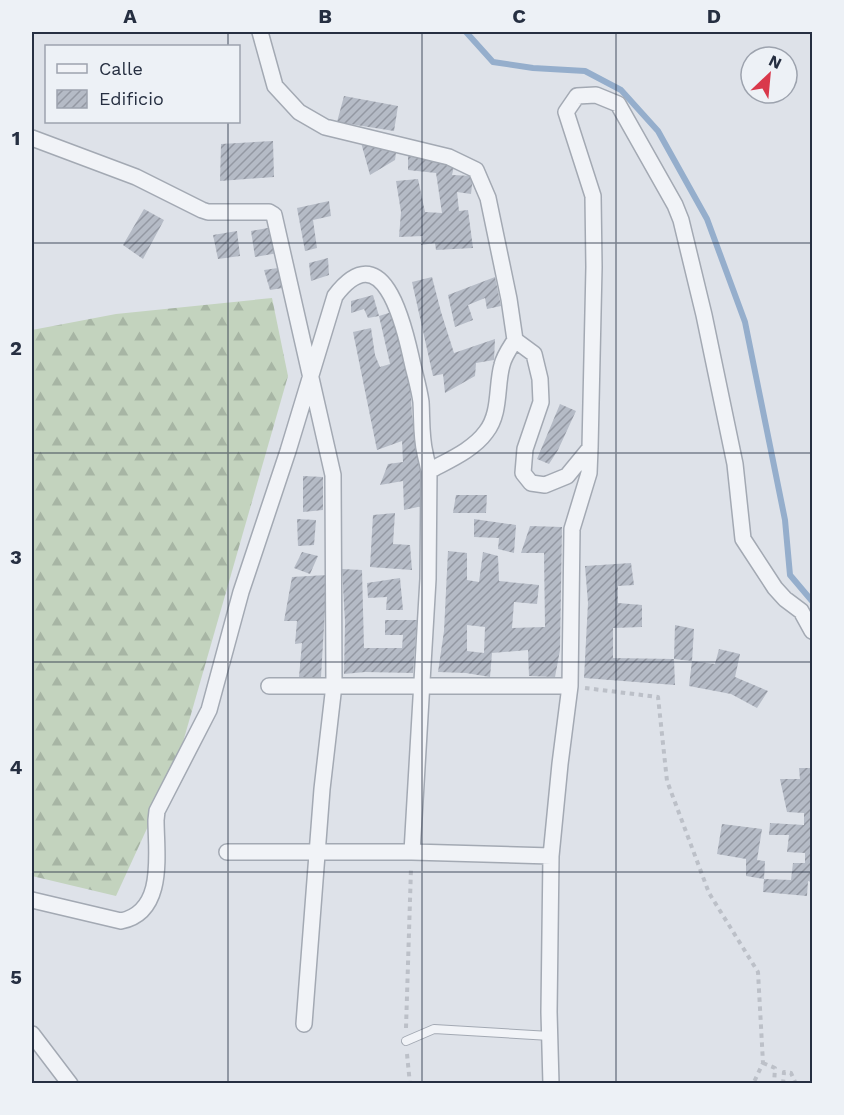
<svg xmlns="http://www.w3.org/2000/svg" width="844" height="1115" font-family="'Work Sans',sans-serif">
<defs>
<pattern id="forest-firs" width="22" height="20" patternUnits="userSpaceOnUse" patternTransform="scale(1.5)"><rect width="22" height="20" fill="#c3d3be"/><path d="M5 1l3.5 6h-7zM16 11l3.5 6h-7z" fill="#a7b5a4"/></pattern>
<pattern id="building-hatch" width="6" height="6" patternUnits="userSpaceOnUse" patternTransform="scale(1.5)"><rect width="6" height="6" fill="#b5bbc6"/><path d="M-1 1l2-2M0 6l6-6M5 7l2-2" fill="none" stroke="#9398a2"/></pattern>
</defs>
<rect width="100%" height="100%" fill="#dee2e9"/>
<path fill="url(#forest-firs)" d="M272,298L288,376L177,763L116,896L32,876V330L116,314Z"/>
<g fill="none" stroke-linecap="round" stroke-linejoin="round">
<path stroke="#95aecc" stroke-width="6" d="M466,32L493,62L533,68L585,71L621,90L658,131L707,219L745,322L785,520L790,575L812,601"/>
</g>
<path fill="url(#building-hatch)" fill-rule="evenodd" d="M344,96L398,106L394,131L337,122Z
M360,139L397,146L395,160L370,175Z
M273,141L274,177L220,181L221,144Z
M408,155L455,162L452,175L473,176L471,194L457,192L459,211L468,210L473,248L436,250L435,243L421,245L423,236L399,237L401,212L396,181L418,179L425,212L442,213L436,173L408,170Z
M329,201L331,216L313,220L317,248L305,251L297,208Z
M144,209L164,220L143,259L123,245Z
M273,227L278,253L255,257L251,231Z
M237,231L240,256L218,259L213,235Z
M328,258L329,275L311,281L309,263Z
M285,267L289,287L270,290L264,270Z
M432,277L441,312L454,353L495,339L494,360L476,363L475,376L445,393L443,374L433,376L412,282Z
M495,277L501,306L487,309L485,298L468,305L473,320L455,327L448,295Z
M373,295L379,316L368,318L364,309L351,313V301Z
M395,311L410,382L412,415L427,505L404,510L403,481L380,485L388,464L403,462L402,441L377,450L353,332L371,328L375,355L380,367L390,364L379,316Z
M560,404L576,411L558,450L549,464L537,459Z
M303,476L323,477V510L303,512Z
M456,495H487L486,513H453Z
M395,513L393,544L410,545L412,570L370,567L373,515Z
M297,519L316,520L314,545L298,546Z
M474,519L516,525L514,553L498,549L499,538L474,537Z
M530,526L562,527L560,650L555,677L529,676L528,650L492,653L490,677L466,673L438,672L444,631L448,551L467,553V580L479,582L483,552L498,556L499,581L539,585L537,604L514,602L512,628L545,627L544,553H521ZM467,625L485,627L484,653L467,651Z
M302,552L318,556L310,574L294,568Z
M631,563L634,585L618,586V603L642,605V627L613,628V658L674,659L675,685L584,678L588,603L585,566Z
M342,569L362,570L364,648H402L403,635H385V620H417L413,673L365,672L344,674L345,622Z
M327,575L321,677H299L302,643L295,644L297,621H284L292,577Z
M400,578L403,610H386L387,597L368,598L367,583Z
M675,625L694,629L692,661L674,659Z
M719,649L740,654L735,677L768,691L757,708L731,694L689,686L692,661L715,664Z
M799,768H812V882L808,881L807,896L763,892L764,879L791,880L793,863H805V853L787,852L789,835H769L770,823L804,825V813L787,812L780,779H800Z
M722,824L762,829L757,860L765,861L764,879L746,876V859L717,854Z"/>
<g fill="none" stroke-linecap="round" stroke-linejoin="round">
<defs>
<path id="service" d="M406,1041L434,1029L550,1036"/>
<path id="minor" d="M260,32L275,86L299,112L325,127L449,157L476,170L488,198L509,299L515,340
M32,138L136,177L202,210L208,212H269L274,215L333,475L334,685L322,789L304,1024
M269,686H570
M227,852H412L551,856
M412,852L428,579L429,471
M32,900L121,921C166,912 156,853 156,820L157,811L209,710L241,592L288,451L335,296C382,234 403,321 411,357C414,372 419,387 421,402C422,419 421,437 425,453C426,459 428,465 429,471C449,460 473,450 486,432C501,413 496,386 502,365C504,356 510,348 515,340L534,354L540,379L541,402L525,449L523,473L531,483L545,485L567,476L590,448L594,267L593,196L566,112L577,96L596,95L618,104L675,205L681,220L704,315L735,464L743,539L775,588L785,599L801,611L812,631
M32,1034L70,1084
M551,1084L549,1012L551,856L560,764L570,686L572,529L589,473L590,448"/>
</defs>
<use href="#service" stroke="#a3a9b3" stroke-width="10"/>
<use href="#minor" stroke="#a3a9b3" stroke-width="18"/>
<path stroke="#bcc0c8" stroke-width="4" stroke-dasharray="4.5 4.5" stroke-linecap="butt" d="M585,688L658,697L667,781L709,893L758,972L763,1063L753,1084
M406,1028L411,868
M407,1054L410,1084
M763,1063L775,1068L774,1084
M783,1084L784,1072L791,1073L796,1084"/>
<use href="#service" stroke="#f1f3f7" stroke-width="8"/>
<use href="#minor" stroke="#f1f3f7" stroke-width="15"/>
</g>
<path fill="none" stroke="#262f41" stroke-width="1.5" stroke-opacity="0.55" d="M228,32V46M422,32V1084M616,32V1084M228,122V1084M32,243H812M32,453H812M32,662H812M32,872H812"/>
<rect width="844" height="1115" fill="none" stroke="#edf1f6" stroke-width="66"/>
<rect x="45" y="45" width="195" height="78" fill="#edf1f6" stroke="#9da3ae" stroke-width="1.5"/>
<rect x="57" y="64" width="30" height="9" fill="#f1f3f7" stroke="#9da3ae" stroke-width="1.5"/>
<text x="99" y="75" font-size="18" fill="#262f41">Calle</text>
<rect x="57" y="90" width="30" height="18" fill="url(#building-hatch)" stroke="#9da3ae" stroke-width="1.5"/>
<text x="99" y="105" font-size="18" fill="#262f41">Edificio</text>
<g transform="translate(769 75) rotate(26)"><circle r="28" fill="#edf1f6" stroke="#9da3ae" stroke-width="1.5"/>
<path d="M0-4.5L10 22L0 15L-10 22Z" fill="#d9384b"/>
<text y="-9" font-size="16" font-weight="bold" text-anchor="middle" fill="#262f41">N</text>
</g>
<rect x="33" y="33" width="778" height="1049" fill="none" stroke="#262f41" stroke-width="2"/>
<g font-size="20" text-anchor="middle" font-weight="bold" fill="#262f41">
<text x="130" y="23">A</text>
<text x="325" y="23">B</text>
<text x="519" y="23">C</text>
<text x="714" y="23">D</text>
<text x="16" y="145">1</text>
<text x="16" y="355">2</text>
<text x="16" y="564">3</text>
<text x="16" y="774">4</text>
<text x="16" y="984">5</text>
</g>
</svg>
